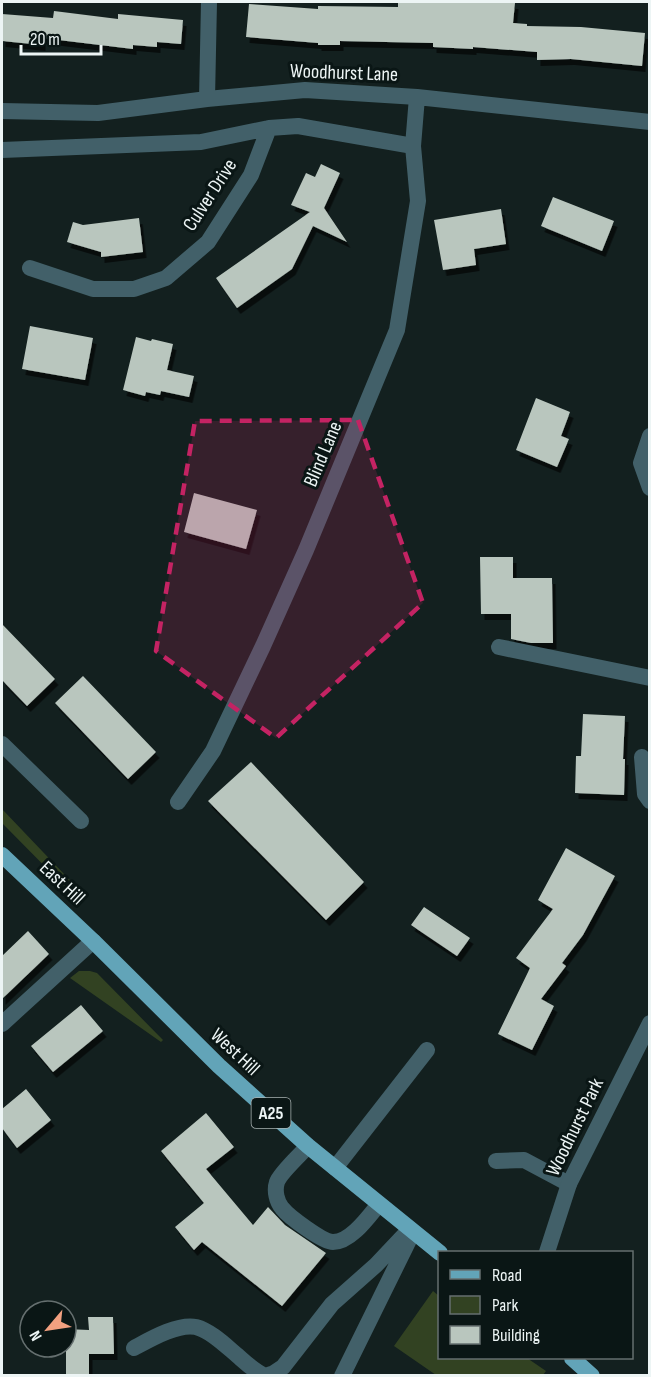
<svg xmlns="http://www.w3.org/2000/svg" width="651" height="1377" font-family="'Sofia Sans Condensed',sans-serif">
<defs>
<filter id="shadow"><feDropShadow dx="3.5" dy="6" stdDeviation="0" flood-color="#0009"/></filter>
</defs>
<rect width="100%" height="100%" fill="#13201f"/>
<path fill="#324222" d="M2,809L84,895L81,903L2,823Z
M79,971H90L97,973L163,1040L161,1042L70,978Z
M433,1291L439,1296L440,1358H527L546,1371L543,1375H436L394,1346Z"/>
<path fill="#b9c6be" filter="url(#shadow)" d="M398,2L485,3V2H499L515,3L513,23L527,24V26L581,27L645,33L642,66L571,59L537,60V52L473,47V49L433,47V43L340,41V45H318V43L246,37L249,4L318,9V6L398,7Z
M54,11L118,19V14L183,20L181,44L157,42V47L133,45V49L42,38V45L2,41V14L53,18Z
M321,164L340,173L324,208L347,242L313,226L292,269L237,308L216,278L310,212L291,205L306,173L315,177Z
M553,197L614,221L602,251L541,226Z
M501,209L506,244L474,249L476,265L443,270L434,220Z
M139,218L143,252L101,257V252L67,242L73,222L83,225Z
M30,326L93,338L85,380L22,369Z
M136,337L151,341L152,339L173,344L167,370L194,376L189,397L161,391L160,395L146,392L145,396L123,390Z
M536,398L570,412L561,436L569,439L557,467L516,450Z
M194,493L257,510L246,549L184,532Z
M480,557H513V578H552L553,643H531L511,639V614H481Z
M2,624L55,679L27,706L2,680Z
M83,676L156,752L128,779L55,703Z
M583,714L625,716L623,759H625L624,795L575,793L576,756H581Z
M251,762L364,882L326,920L208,801Z
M566,848L615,876L583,935L562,963L566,966L541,999L554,1006L532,1050L498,1034L530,968L516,958L553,909L538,900Z
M424,907L470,938L457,956L411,925Z
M28,931L49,954L2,999V956Z
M81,1005L103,1031L53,1072L31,1046Z
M26,1089L51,1120L17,1148L2,1128V1109Z
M206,1113L234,1147L206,1169L253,1225L268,1207L285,1225L326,1253L282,1306L202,1242L194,1250L175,1227L204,1203L161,1151Z
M88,1317H113L114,1354H89V1376H66V1329L89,1330Z"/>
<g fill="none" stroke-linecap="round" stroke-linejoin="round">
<path stroke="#426069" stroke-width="16" d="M308,1146C301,1154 280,1173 277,1182C274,1191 277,1202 282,1208C289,1217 323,1242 333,1242C351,1242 369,1216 379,1204
M496,1161L524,1160L569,1184
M134,1348C149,1340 178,1323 196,1327C211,1331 226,1346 238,1356C247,1364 254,1371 265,1376
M265,1376L274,1373L283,1367L332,1304L376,1265L410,1229
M342,1376L412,1234"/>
<path stroke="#426069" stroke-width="16" d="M207,99L209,2
M2,111L98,113L207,99L305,90L417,97L650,122
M2,150L201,142L269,128
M30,268L93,289H134L166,278L208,242L251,175L269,128L298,126L413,146
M650,436L641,463L650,488
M499,647L650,678
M2,744L81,821
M642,757L645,794L650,801
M178,802L213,751L263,646L306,550L397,330L418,201L413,146L417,97
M2,1024L93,941
M335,1168L427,1050
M547,1252L569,1184L650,1023"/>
<path stroke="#62a4b8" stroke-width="16" d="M2,855L93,941L219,1066L308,1146L440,1253
M572,1358L592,1376"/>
</g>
<path fill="#c42363" fill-opacity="0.2" stroke="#c42363" stroke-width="4.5" stroke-dasharray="12 8" stroke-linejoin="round" d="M358,420L423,603L276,738L156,651L195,421Z"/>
<g text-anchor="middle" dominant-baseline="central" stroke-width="6" stroke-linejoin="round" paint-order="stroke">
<rect fill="#0a1615" stroke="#a9b2b2" stroke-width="1.5" x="251.5" y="1098" width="39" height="30" rx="4.5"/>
<g font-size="18" font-weight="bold" fill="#edf5f5">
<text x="271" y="1113">A25</text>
</g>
<g font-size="20" fill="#edf5f5" stroke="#0a1615">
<text transform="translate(344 73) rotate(2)">Woodhurst Lane</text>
<text transform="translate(210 195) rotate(-57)">Culver Drive</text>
<text transform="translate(323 454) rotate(-67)">Blind Lane</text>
<text transform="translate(62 883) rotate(43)">East Hill</text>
<text transform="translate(235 1052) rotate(43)">West Hill</text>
<text transform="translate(575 1127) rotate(-64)">Woodhurst Park</text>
</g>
</g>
<rect width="651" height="1377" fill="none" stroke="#edf5f5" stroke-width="6"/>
<rect x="438" y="1251" width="195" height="108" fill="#0a1615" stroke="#656f6f" stroke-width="1.5"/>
<rect x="450" y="1270" width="30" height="9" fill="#62a4b8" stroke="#656f6f" stroke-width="1.5"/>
<text x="492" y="1281" font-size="18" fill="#edf5f5">Road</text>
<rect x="450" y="1296" width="30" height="18" fill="#324222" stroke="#656f6f" stroke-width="1.5"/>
<text x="492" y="1311" font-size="18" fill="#edf5f5">Park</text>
<rect x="450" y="1326" width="30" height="18" fill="#b9c6be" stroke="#656f6f" stroke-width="1.5"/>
<text x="492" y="1341" font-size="18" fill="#edf5f5">Building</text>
<g transform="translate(48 1329) rotate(241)"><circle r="28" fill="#0a1615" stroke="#656f6f" stroke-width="1.5"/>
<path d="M0-4.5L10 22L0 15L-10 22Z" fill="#f2a080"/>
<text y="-9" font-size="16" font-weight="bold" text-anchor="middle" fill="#edf5f5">N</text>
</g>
<path d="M21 45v9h80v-9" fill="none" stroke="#edf5f5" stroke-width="3"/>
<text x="30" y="45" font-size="18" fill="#edf5f5" stroke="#0a1615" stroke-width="4.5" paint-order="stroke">20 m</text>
</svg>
